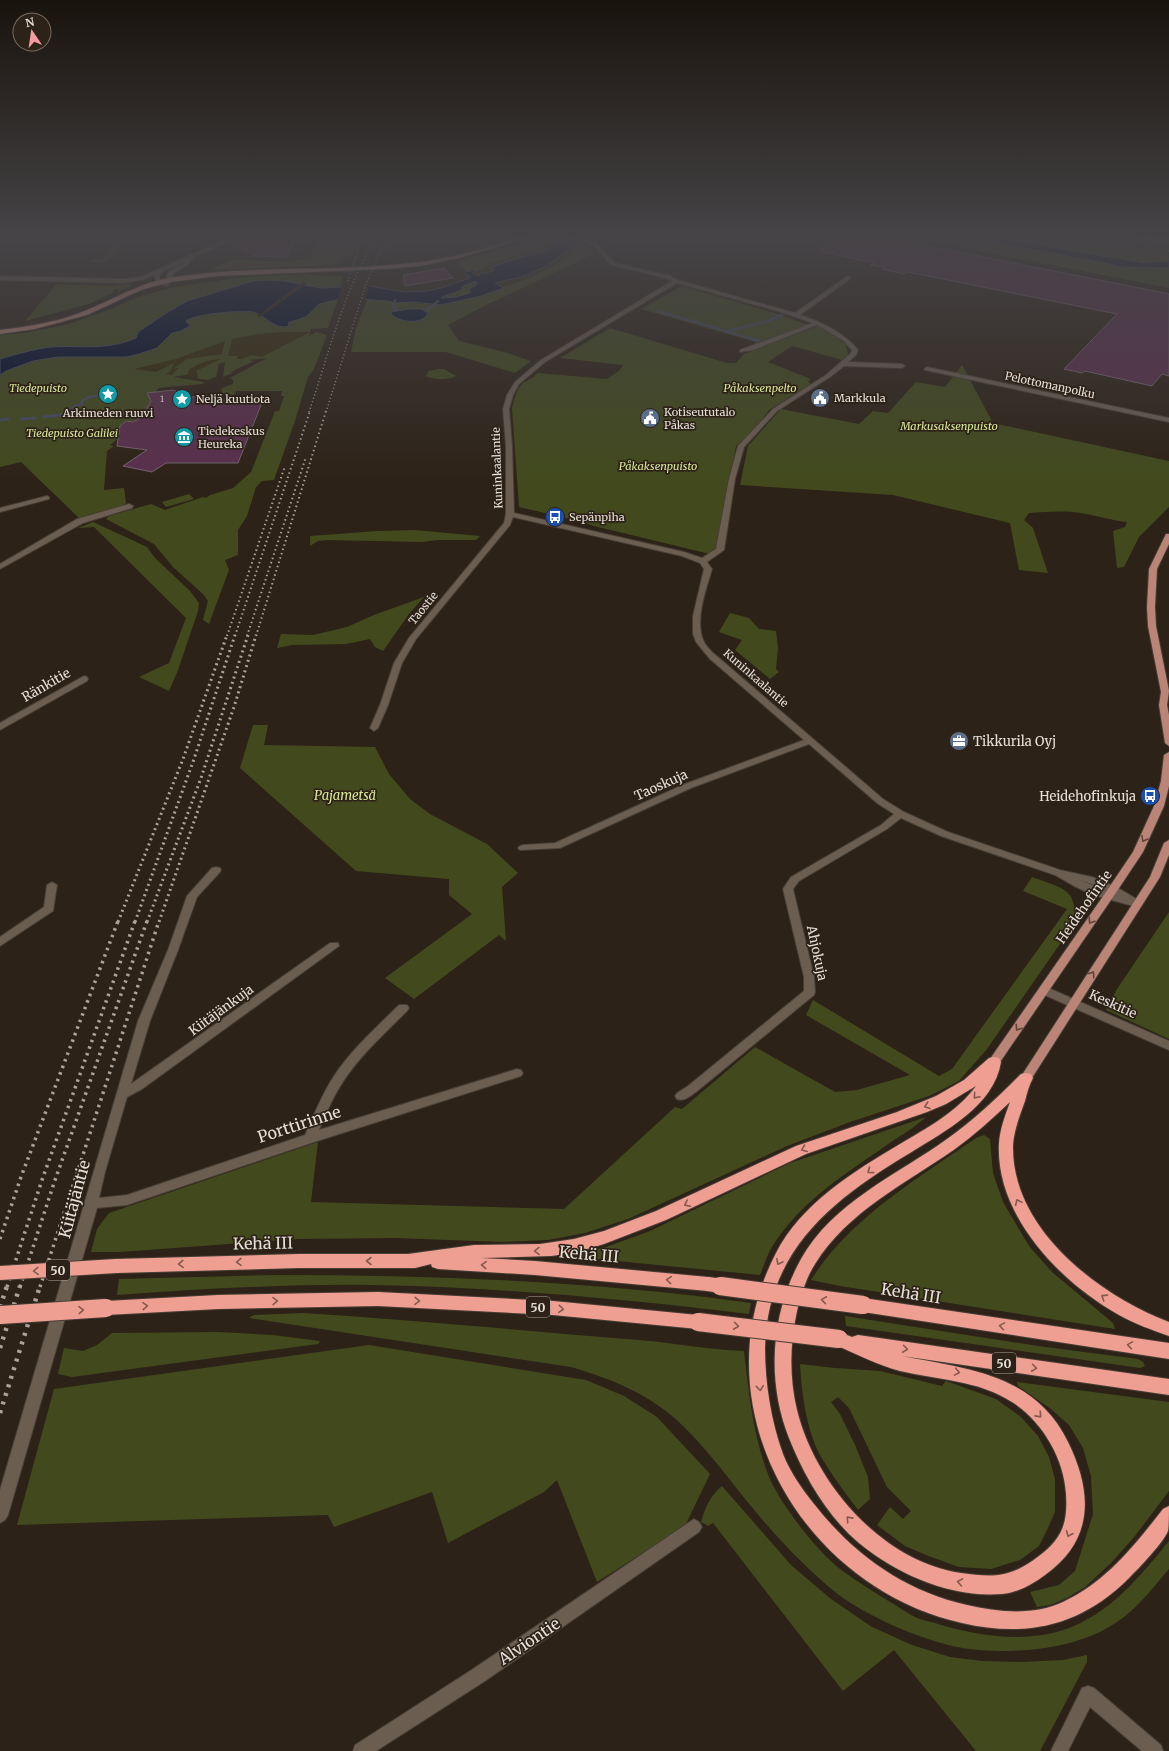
<svg xmlns="http://www.w3.org/2000/svg" width="1169" height="1751" font-family="Merriweather,serif">
<rect width="100%" height="100%" fill="#2d2217"/>
<path fill="#424a1d" d="M95,236H123L127,237L107,262H92V260L104,259L105,253L103,251H107L114,243H89Z
M318,236H359L353,255L343,256L342,260L335,265L210,270L231,260L290,262L310,258Z
M904,236H958L1096,261L1121,267L1169,268V288Z
M987,236H1078L1169,253V261L1144,263Z
M1097,236H1114L1169,244V250Z
M542,237L560,240L537,251L489,266L477,271H468L462,268L456,262Z
M578,244L588,246L594,254L484,306L448,325L459,341L504,352L531,361L515,373L446,352H351L356,328L367,300L438,305L481,296L539,273L561,261Z
M309,274L322,276H342L340,286L320,288L311,286L168,312L138,332L136,338C111,349 99,345 73,347C48,349 23,352 0,359V335L25,333L69,324L108,310L138,297L169,288L243,277Z
M473,282H477L470,291V293L456,297L441,298L461,290L460,287Z
M57,284L109,286L131,284L130,285L132,286L119,291L117,290H119L118,289H115L112,293L89,304L25,321Z
M682,286L778,314L808,325L759,344H753L756,342L641,309Z
M338,299L328,328L311,329L309,336L316,332L327,335L314,369L308,377L296,418L274,480L262,481L256,487L247,516L238,530V555L225,560L229,570L209,624L203,620L208,601L203,594L173,567L154,544L106,519L109,516L151,504L165,510L203,497L206,498L210,495L233,488L251,472L275,411H279L284,396H281L282,391H236L234,395L224,394L221,391L222,388L233,384V380L230,378L267,358L250,360L254,361L231,372L233,373L223,377L225,362L219,364L216,377L207,380L196,378L198,377L196,371C187,376 182,375 174,377L204,382L203,384L158,388L156,392L148,393L152,398C145,411 143,423 125,421L122,425H120V428L129,427L130,429L110,445L114,446L107,451L104,490L124,488L126,503L122,506L79,518L21,462L0,467V375L6,371L33,361L58,357H126L139,354L157,348L172,333L189,324L186,321C195,313 242,309 254,313C265,316 273,327 285,327L290,322L306,317L319,304Z
M818,326L846,344L848,354L843,360L792,346L768,362L811,379L808,382L811,384L769,410L755,429L736,446L718,550L710,554L594,526L575,520L519,507L512,408C514,401 516,390 522,384C526,381 533,378 538,373L607,379L619,371L623,365L560,358L610,328L727,363H736L744,354Z
M962,365L993,423L1169,461V507L1139,537L1124,567L1117,568L1113,531L1125,527L1127,522C1113,521 1100,516 1086,514C1068,510 1048,512 1029,513L1024,520L1033,528L1048,573L1019,570L1010,523L893,495L740,485L748,446L781,409L859,424L873,411L888,413L916,382L945,387Z
M439,369H444L456,376C450,380 432,380 426,376L429,371Z
M189,494L194,499L166,507L162,502Z
M93,522L147,547L155,558L190,591L199,603L198,611L178,670L169,691L139,677L169,663L186,618L94,527L78,528Z
M415,530L480,536L476,540H438L422,542L327,540L318,541L310,546V536L378,531Z
M424,597L409,614L383,651L375,647L370,639L346,644L292,645L277,648L281,634L313,635L347,627L374,615Z
M730,613L749,618L759,629L776,631L778,648L776,669L779,672L770,679L735,650L742,640L719,632Z
M253,725H268L264,745L375,747L389,774L410,799L430,814L487,844L518,873L502,887L506,941L499,935L414,999L385,978L472,914L449,895V879L356,871L240,768Z
M1032,877C1044,882 1065,886 1071,897C1074,903 1075,911 1078,918L987,1049L959,1081L929,1096L850,1122L787,1146L628,1219L585,1233L548,1240L502,1242L396,1238L297,1239L120,1252H91L97,1229L109,1213L318,1142L311,1202L564,1209L675,1107L682,1109L755,1047L835,1092L857,1090L910,1075L806,1015L813,1000L939,1076L952,1069L1067,909L1023,891Z
M1169,912V1039L1106,1010L1117,989Z
M926,1117C913,1129 898,1137 884,1147C842,1176 799,1203 772,1247C767,1255 764,1266 760,1275L576,1257L581,1253L606,1247L650,1231L790,1163Z
M984,1135L990,1139L993,1173L1003,1202L1029,1246L1052,1272L1113,1323L1115,1329L840,1286L811,1280C850,1218 917,1179 976,1138Z
M275,1275C434,1275 594,1281 751,1303L749,1314C625,1299 496,1287 371,1285C286,1284 201,1289 117,1295L119,1279Z
M303,1313C415,1320 527,1331 639,1340C674,1343 709,1350 744,1351C749,1394 753,1436 769,1477C781,1505 816,1550 840,1569C856,1581 873,1591 890,1602C899,1607 908,1614 917,1618C925,1621 933,1622 941,1625C983,1637 1032,1644 1074,1626C1115,1608 1141,1575 1169,1541V1569C1155,1585 1141,1604 1124,1617C1090,1643 1048,1650 1007,1651C989,1651 970,1650 952,1646C918,1638 867,1616 839,1595C811,1573 784,1545 761,1518C735,1488 712,1454 683,1426C652,1395 612,1379 571,1367L249,1318L254,1315Z
M845,1316L1038,1346L1138,1359L1143,1362L1145,1366L1140,1368L846,1326Z
M218,1332L273,1335L320,1341L318,1344L72,1377L58,1374L64,1348L83,1351L97,1345L112,1333Z
M369,1345L586,1380L624,1396L657,1417L710,1474L685,1526L597,1582L557,1480L544,1492L448,1543L432,1492L334,1527L328,1515L17,1525L54,1389Z
M800,1364L835,1368L880,1371L942,1386L946,1381L996,1399L1021,1417L1038,1436L1049,1457L1055,1479V1512L1048,1528L1039,1546L1020,1560L991,1569L959,1567L931,1557L905,1546L877,1525L890,1507L903,1519L911,1511L887,1487L849,1408L838,1397L831,1402L840,1414L855,1445L868,1477L870,1499L858,1510C845,1493 832,1475 821,1457C806,1429 802,1395 800,1364Z
M1017,1382L1169,1402V1491L1135,1536L1111,1563L1085,1587L1067,1598L1050,1605L1037,1607L1030,1592L1059,1585L1075,1571L1093,1514L1091,1476L1083,1448L1069,1425L1051,1409L1018,1386Z
M722,1486L791,1565L831,1599L872,1627L912,1645L950,1657L982,1661L1021,1662L1063,1660L1087,1655V1662L1040,1751H976L894,1650L843,1691L713,1523L708,1526L701,1522C705,1508 710,1496 722,1486Z"/>
<path fill="#342b0a" d="M560,240L556,242L557,243L548,251L539,252L494,266L492,267L495,270L487,274L482,273L478,276L472,273C478,271 485,269 490,264H487L488,263L508,259L524,252L536,250L553,241Z
M578,244C565,262 524,284 503,286C500,286 497,284 494,283L521,277L542,268Z
M281,332H310L262,357L252,355L242,359H236L238,356H228L232,339L258,334Z
M225,341L222,354L187,359L174,368V369L179,367L172,375L166,374L171,370L174,363L156,372L134,369L176,359Z
M221,359L196,371L198,377L196,378L185,377L188,375V371C196,364 210,359 221,359Z"/>
<path fill="#000c2f" stroke="#454b61" fill-rule="evenodd" d="M569,236H591L574,246L543,268L521,277L495,283L504,288L481,296L441,305L413,302L394,303L389,301L345,298L319,304L306,317L290,322L288,323L289,326C276,331 265,315 253,312C242,310 193,314 186,321L190,326L181,331L172,333L157,348L139,354L126,357H58L33,361L6,371L0,375V359C17,354 34,349 51,347C82,345 106,351 136,338L138,332L168,312L187,301L253,281L270,280L285,281L320,288L369,286L405,292L426,291L441,288L470,278V276L466,275L465,272L475,270L477,271L472,273L478,276L482,273H487L495,270L491,267L532,254L548,251L551,246L556,243L554,242ZM473,282H477L475,286L470,288V293L456,297L441,298C448,293 457,294 463,288L461,287Z
M958,236H987L1144,263L1169,261V268L1121,267L1096,261Z
M409,309H422L428,313C422,326 399,322 391,314V312Z"/>
<path fill="#2d2217" d="M303,282L307,283L260,317L257,316Z
M343,284H370L365,302L345,300L337,302Z"/>
<g fill="none" stroke-linecap="round" stroke-linejoin="round">
<path stroke="#454b61" stroke-width="2.5" d="M395,300L393,304L396,310
M426,311L438,301
M658,311L759,341
M728,331L765,322L782,315
M71,410L73,407L82,404V401L89,397L102,395"/>
<path stroke="#454b61" stroke-width="3" d="M44,417L67,414
M21,419L35,418
M0,420L8,419"/>
</g>
<path fill="#5a2f4d" stroke="#75656f" d="M841,236H862L895,243L899,240L1169,294V376L1162,374L1152,386L1085,371L1082,373L1064,369L1117,314L908,272L904,274L882,269L885,267L871,265L875,263L819,251Z
M252,238H295L287,257L254,256L237,245Z
M444,268L453,278L405,286L403,275Z
M173,390L192,397L206,395L208,400H263L238,463H166L152,472L123,466L147,450L117,446L120,426L126,421L133,422L142,417L151,401L147,393Z"/>
<g fill="none" stroke-linecap="round" stroke-linejoin="round">
<defs>
<path id="minor" d="M233,236H240L194,257L189,264L173,274L172,280L167,286L157,283L154,275L142,280L123,283L0,280V276L123,279L141,277ZM186,261L168,272L165,282L161,281L159,276L164,271Z
M560,236H570L597,243L615,263L670,276L678,280L795,313L846,277H850V279L800,315C822,322 843,332 858,350L856,355L848,362L902,364L905,366L902,368L844,366L830,377L777,411L744,447L735,479L724,550L707,562L712,569C706,590 694,621 704,642C708,649 714,654 719,658L883,799L904,812L948,832L1060,870L1092,877L1118,888L1135,898L1136,900L1141,902L1142,904L1141,906L1137,907L1093,895L1074,886L1055,875L941,836L901,818L887,829L799,881L793,889L814,977L815,992L814,995L696,1092C690,1096 684,1102 677,1099L675,1096L677,1093L688,1086L804,991V977L783,889L791,877L881,825L894,814L877,803L809,744L691,788L560,848L520,850L518,848L520,846L523,845L555,843L685,784L804,740L710,659L696,642L693,634V616L704,569L700,563L682,556L513,517L510,525L416,639L402,663L388,705L378,728L374,731L370,728L380,705L394,663L409,638L504,523L506,514V446L503,409L507,395L515,382L541,360L672,281L666,278L611,265L593,245ZM677,283L781,312L813,323L740,350V352L753,350L817,325L844,341L852,350L851,353L826,375L773,409L738,446L729,479L716,549L702,558L684,552L514,513L512,446L509,409L513,395L519,384L545,362ZM1077,879L1094,885L1114,894Z
M927,367L1169,418V422L925,370L924,369Z
M47,496L49,497V499L0,512V508Z
M129,504L133,506L132,508L83,523L0,569V564L77,519Z
M84,676L87,677L88,679L87,681L0,730V723Z
M216,867L220,868L221,870L220,872L197,897L178,950L150,1021L131,1084L330,943H338L339,946L142,1089L127,1097L105,1172L99,1198L127,1195L305,1135C314,1115 322,1094 334,1076C352,1049 376,1028 399,1005H407L409,1008L407,1011C383,1035 357,1058 339,1088C331,1101 325,1116 319,1130L517,1069L521,1070L523,1073L521,1076L311,1143L127,1205L97,1208L8,1515L5,1520L0,1523V1490L138,1021L168,950L187,896L212,868Z
M52,882L57,885L53,911L0,946V937L44,907L47,885Z
M1044,986L1169,1041V1050L1040,993L1039,990L1040,987Z
M694,1519L699,1522L702,1527L699,1532L485,1681L376,1751H353L355,1745L473,1669Z
M1088,1686L1094,1688L1161,1745L1163,1751H1142L1090,1707L1068,1751H1051L1082,1688Z"/>
<path id="major" d="M525,236H534L459,258L420,266L386,269L218,276L170,282L141,290L87,315L35,329L0,334V330C26,327 52,323 77,314C108,303 136,284 169,278C252,264 337,273 420,262C455,258 490,246 525,236Z
M1120,236H1140L1169,239V243Z
M1166,534H1169V544L1157,569L1155,607L1156,626L1169,691L1167,705L1169,715V746L1165,743L1159,705L1161,692L1148,626L1147,607L1149,569Z
M1169,752V786L1164,806L1143,852L1113,897L998,1065L994,1066L990,1065L988,1062L990,1059L1106,892L1133,852L1154,806L1161,781L1164,755Z
M1169,840V855L1160,877L1030,1081L1026,1082L1022,1081L1020,1078L1022,1075L1150,877L1164,843Z"/>
<path id="highway" d="M994,1057L999,1058L1001,1062C994,1106 945,1131 910,1153C833,1199 767,1250 765,1348C765,1383 771,1421 783,1454C790,1472 802,1489 814,1504C853,1554 904,1591 967,1605C997,1612 1034,1616 1063,1602C1106,1582 1135,1545 1163,1509L1169,1506C1169,1513 1169,1525 1168,1531C1163,1543 1139,1568 1129,1578C1081,1626 1027,1638 962,1623C801,1587 697,1405 776,1253C801,1204 854,1171 900,1144C927,1128 957,1112 976,1086L946,1104L927,1112L806,1154L666,1220L604,1244L574,1253L551,1256L481,1258L535,1261L708,1277L714,1279L716,1284L714,1289L708,1291L535,1275L438,1269L432,1267L431,1264L415,1268H299L116,1273L110,1271L108,1266L110,1261L116,1259L299,1254H408L474,1245L540,1244L574,1239L604,1231L656,1211L796,1146L897,1112L936,1096L964,1080L989,1058Z
M1026,1073L1031,1074L1033,1078C1029,1085 1027,1093 1025,1101C1020,1115 1014,1130 1013,1145C1011,1228 1098,1295 1169,1322V1336C1152,1330 1135,1324 1119,1315C1060,1282 995,1215 999,1143C1000,1129 1005,1116 1010,1102C992,1119 974,1135 955,1149C905,1184 848,1211 815,1264C806,1278 801,1295 797,1311C790,1343 789,1377 797,1410C815,1484 883,1562 961,1573C995,1578 1012,1577 1039,1556C1062,1539 1068,1523 1066,1494C1064,1458 1042,1421 1012,1402C978,1380 938,1380 900,1371C877,1365 855,1353 833,1344L831,1339L833,1334L839,1332L852,1337L858,1335L1169,1379V1395L902,1356C968,1369 1035,1374 1068,1442C1093,1493 1094,1540 1045,1575C1033,1584 1017,1593 1002,1594C951,1598 898,1575 859,1543C827,1516 804,1476 789,1438C766,1380 771,1313 801,1259C833,1202 897,1175 947,1139C974,1120 998,1097 1021,1074Z
M378,1292L553,1301L698,1315L704,1317L706,1322L704,1327L698,1329L553,1315L378,1306L218,1309L106,1315L100,1313L98,1308L100,1303L106,1301L218,1295Z
M863,1298L1169,1343V1359L863,1312L857,1310L855,1305L857,1300Z"/>
</defs>
<use href="#minor" stroke="#473e36" stroke-width="2"/>
<use href="#major" stroke="#473e36" stroke-width="2"/>
<use href="#highway" stroke="#473e36" stroke-width="2"/>
<use href="#minor" fill="#6b5e51" fill-rule="evenodd"/>
<use href="#major" fill="#ba8577" fill-rule="evenodd"/>
<use href="#highway" fill="#ef9f91" fill-rule="evenodd"/>
<path stroke="#aba29a" stroke-width="1.5" stroke-dasharray="1 2.5" stroke-linecap="butt" d="M1089,236L1169,251
M348,281L363,236
M309,412C329,353 344,289 377,236
M326,412L366,284L379,255L392,236"/>
<path stroke="#aba29a" stroke-width="2" stroke-dasharray="1.5 3" stroke-linecap="butt" d="M227,636L285,466
M235,636L310,411
M247,636L306,457
M256,636L326,411"/>
<path stroke="#aba29a" stroke-width="3" stroke-dasharray="2 3.5" stroke-linecap="butt" d="M118,922L183,759L227,635
M135,922L194,759L235,635
M147,922L201,778L248,635
M159,922L234,707L256,635"/>
<path stroke="#aba29a" stroke-width="3.5" stroke-dasharray="2.5 4.5" stroke-linecap="butt" d="M0,1239L21,1177L118,921
M7,1287L42,1180L135,921
M20,1287L54,1183L147,921
M40,1287L159,921"/>
<path stroke="#aba29a" stroke-width="4.5" stroke-dasharray="3 6" stroke-linecap="butt" d="M0,1307L7,1286
M0,1348L20,1286
M0,1413L40,1286"/>
<defs>
<path id="highway-bridge-far1" d="M0,1273L116,1266
M708,1284L728,1287"/>
<path id="highway-bridge" d="M720,1286L863,1305
M0,1315L106,1308
M698,1322L839,1339"/>
</defs>
<use href="#highway-bridge-far1" stroke="#473e36" stroke-width="16" stroke-linecap="butt"/>
<use href="#highway-bridge" stroke="#473e36" stroke-width="20" stroke-linecap="butt"/>
<use href="#highway-bridge-far1" stroke="#ef9f91" stroke-width="14"/>
<use href="#highway-bridge" stroke="#ef9f91" stroke-width="18"/>
</g>
<defs><path id="oneway-chevron" d="M-2-3.5L2.5 0L-2 3.5" fill="none" stroke-width="1.6" stroke-linecap="round" stroke-linejoin="round"/></defs>
<g stroke="#5e4539">
<use href="#oneway-chevron" transform="translate(1144 839) rotate(120)"/>
<use href="#oneway-chevron" transform="translate(1091 921) rotate(124)"/>
<use href="#oneway-chevron" transform="translate(1092 974) rotate(-56)"/>
<use href="#oneway-chevron" transform="translate(1018 1028) rotate(124)"/>
</g>
<g stroke="#845a4e">
<use href="#oneway-chevron" transform="translate(976 1096) rotate(131)"/>
<use href="#oneway-chevron" transform="translate(927 1106) rotate(160)"/>
<use href="#oneway-chevron" transform="translate(804 1149) rotate(159)"/>
<use href="#oneway-chevron" transform="translate(870 1171) rotate(143)"/>
<use href="#oneway-chevron" transform="translate(1018 1202) rotate(-114)"/>
<use href="#oneway-chevron" transform="translate(687 1204) rotate(154)"/>
<use href="#oneway-chevron" transform="translate(537 1251) rotate(179)"/>
<use href="#oneway-chevron" transform="translate(369 1261) rotate(-180)"/>
<use href="#oneway-chevron" transform="translate(239 1262) rotate(179)"/>
<use href="#oneway-chevron" transform="translate(779 1262) rotate(116)"/>
<use href="#oneway-chevron" transform="translate(181 1264) rotate(178)"/>
<use href="#oneway-chevron" transform="translate(484 1265) rotate(-177)"/>
<use href="#oneway-chevron" transform="translate(36 1271) rotate(177)"/>
<use href="#oneway-chevron" transform="translate(669 1280) rotate(-175)"/>
<use href="#oneway-chevron" transform="translate(1104 1297) rotate(-147)"/>
<use href="#oneway-chevron" transform="translate(824 1300) rotate(-172)"/>
<use href="#oneway-chevron" transform="translate(275 1301) rotate(-1)"/>
<use href="#oneway-chevron" transform="translate(417 1301) rotate(3)"/>
<use href="#oneway-chevron" transform="translate(145 1306) rotate(-3)"/>
<use href="#oneway-chevron" transform="translate(561 1309) rotate(5)"/>
<use href="#oneway-chevron" transform="translate(81 1310) rotate(-3)"/>
<use href="#oneway-chevron" transform="translate(736 1326) rotate(7)"/>
<use href="#oneway-chevron" transform="translate(1002 1326) rotate(-171)"/>
<use href="#oneway-chevron" transform="translate(1130 1345) rotate(-171)"/>
<use href="#oneway-chevron" transform="translate(905 1349) rotate(8)"/>
<use href="#oneway-chevron" transform="translate(1034 1368) rotate(8)"/>
<use href="#oneway-chevron" transform="translate(957 1372) rotate(10)"/>
<use href="#oneway-chevron" transform="translate(760 1388) rotate(84)"/>
<use href="#oneway-chevron" transform="translate(1039 1415) rotate(48)"/>
<use href="#oneway-chevron" transform="translate(849 1519) rotate(-132)"/>
<use href="#oneway-chevron" transform="translate(1069 1534) rotate(113)"/>
<use href="#oneway-chevron" transform="translate(960 1582) rotate(-170)"/>
</g>
<linearGradient id="sky" x2="0" y2="1"><stop stop-color="#19130d"/><stop offset="0.49" stop-color="#464447"/><stop offset="1" stop-color="#464447" stop-opacity="0"/></linearGradient>
<rect width="1169" height="482" fill="url(#sky)"/>
<defs>
<symbol id="sight-disc" viewBox="-11 -11 22 22"><circle r="9.5" fill="#0f9aa8" stroke="#2d2217"/><path d="M0-6L1.8-2.2L6-1.7L2.9 1.2L3.7 5.4L0 3.3L-3.7 5.4L-2.9 1.2L-6-1.7L-1.8-2.2Z" fill="#fff"/></symbol>
<symbol id="civic-disc" viewBox="-11 -11 22 22"><circle r="9.5" fill="#5c6f8a" stroke="#2d2217"/><path d="M-.6-6.5H3V-4.5H.6V-3L4-1V1h2V6H-6V1h2V-1L-.6-3ZM-1.2 2.5V6h2.4V2.5Z" fill="#fff"/></symbol>
<symbol id="museum-disc" viewBox="-11 -11 22 22"><circle r="9.5" fill="#0f9aa8" stroke="#2d2217"/><path d="M0-6L6-3V-2H-6V-3ZM-5-1h2V3h-2ZM-1-1h2V3h-2ZM3-1h2V3H3ZM-6 4H6V6H-6Z" fill="#fff"/></symbol>
<symbol id="bus-disc" viewBox="-11 -11 22 22"><circle r="9.5" fill="#1a4fb4" stroke="#2d2217"/><path d="M-5-6H5V4H4V6H2V4H-2V6H-4V4H-5ZM-3.5-4V0h7V-4ZM-3.5 1.2v1.5H-2V1.2ZM2 1.2v1.5H3.5V1.2Z" fill="#fff"/></symbol>
<symbol id="office-disc" viewBox="-11 -11 22 22"><circle r="9.5" fill="#5c6f8a" stroke="#2d2217"/><path d="M-6-3h4V-5.5h4V-3h4V5H-6ZM-1-4.5V-3h2v-1.5ZM-6 0V1H6V0Z" fill="#fff"/></symbol>
</defs>
<g fill-rule="evenodd">
<use href="#sight-disc" x="97" y="383" width="22" height="22"/>
<use href="#civic-disc" x="809" y="387" width="22" height="22"/>
<use href="#sight-disc" x="171" y="388" width="22" height="22"/>
<use href="#civic-disc" x="639" y="407" width="22" height="22"/>
<use href="#museum-disc" x="173" y="426" width="22" height="22"/>
<use href="#bus-disc" x="544" y="506" width="22" height="22"/>
<use href="#office-disc" x="948" y="730" width="22" height="22"/>
<use href="#bus-disc" x="1139" y="785" width="22" height="22"/>
</g>
<g text-anchor="middle" dominant-baseline="central" stroke-width="3.5" stroke-linejoin="round" paint-order="stroke">
<g font-size="9" fill="#c3b2b4">
<text x="162" y="398">1</text>
</g>
<g font-size="11" fill="#e6ded7" stroke="#2d2217">
<text transform="translate(1050 385) rotate(12)">Pelottomanpolku</text>
<text transform="translate(497 468) rotate(-92)">Kuninkaalantie</text>
<text transform="translate(423 608) rotate(-51)">Taostie</text>
<text transform="translate(756 678) rotate(41)">Kuninkaalantie</text>
</g>
<g font-size="11" font-style="italic" fill="#d8e998" stroke="#2d2217">
<text x="38" y="388">Tiedepuisto</text>
<text x="760" y="388">Påkaksenpelto</text>
<text x="949" y="426">Markusaksenpuisto</text>
<text x="72" y="433">Tiedepuisto Galilei</text>
<text x="658" y="466">Påkaksenpuisto</text>
</g>
<g font-size="11" fill="#e6ded7" stroke="#2d2217" text-anchor="start">
<text x="834" y="398">Markkula</text>
<text x="196" y="399">Neljä kuutiota</text>
<text x="664" y="412">Kotiseututalo<tspan x="664" dy="13">Påkas</tspan></text>
<text x="108" y="413" text-anchor="middle">Arkimeden ruuvi</text>
<text x="198" y="431">Tiedekeskus<tspan x="198" dy="13">Heureka</tspan></text>
<text x="569" y="517">Sepänpiha</text>
</g>
<g fill="#2d2217" stroke="#aea69d" stroke-width="1">
<rect x="46" y="1260" width="24" height="20" rx="3"/>
<rect x="526" y="1297" width="24" height="20" rx="3"/>
<rect x="992" y="1353" width="24" height="20" rx="3"/>
</g>
<g font-size="12" font-weight="bold" fill="#e6ded7">
<text x="58" y="1270">50</text>
<text x="538" y="1307">50</text>
<text x="1004" y="1363">50</text>
</g>
<g font-size="13" fill="#e6ded7" stroke="#2d2217">
<text transform="translate(46 685) rotate(-30)">Ränkitie</text>
<text transform="translate(661 785) rotate(-24)">Taoskuja</text>
<text transform="translate(1084 907) rotate(-55)">Heidehofintie</text>
<text transform="translate(817 953) rotate(78)">Ahjokuja</text>
<text transform="translate(1113 1004) rotate(24)">Keskitie</text>
<text transform="translate(221 1010) rotate(-36)">Kiitäjänkuja</text>
</g>
<g font-size="13" fill="#e6ded7" stroke="#2d2217" text-anchor="start">
<text x="973" y="741">Tikkurila Oyj</text>
<text x="1136" y="796" text-anchor="end">Heidehofinkuja</text>
</g>
<g font-size="13" font-style="italic" fill="#d8e998" stroke="#2d2217">
<text x="345" y="795">Pajametsä</text>
</g>
<g font-size="16" fill="#e6ded7" stroke="#2d2217">
<text transform="translate(299 1124) rotate(-18)">Porttirinne</text>
<text transform="translate(74 1199) rotate(-75)">Kiitäjäntie</text>
<text transform="translate(263 1243) rotate(-1)">Kehä III</text>
<text transform="translate(589 1254) rotate(5)">Kehä III</text>
<text transform="translate(911 1293) rotate(9)">Kehä III</text>
<text transform="translate(529 1641) rotate(-34)">Alviontie</text>
</g>
</g>
<g transform="translate(32 32) rotate(347)"><circle r="19" fill="#2d2217" stroke="#776d64"/>
<path d="M0-3L7 15L0 10L-7 15Z" fill="#f49aa1"/>
<text y="-6" font-size="11" font-weight="bold" text-anchor="middle" fill="#e6ded7">N</text>
</g>
</svg>
